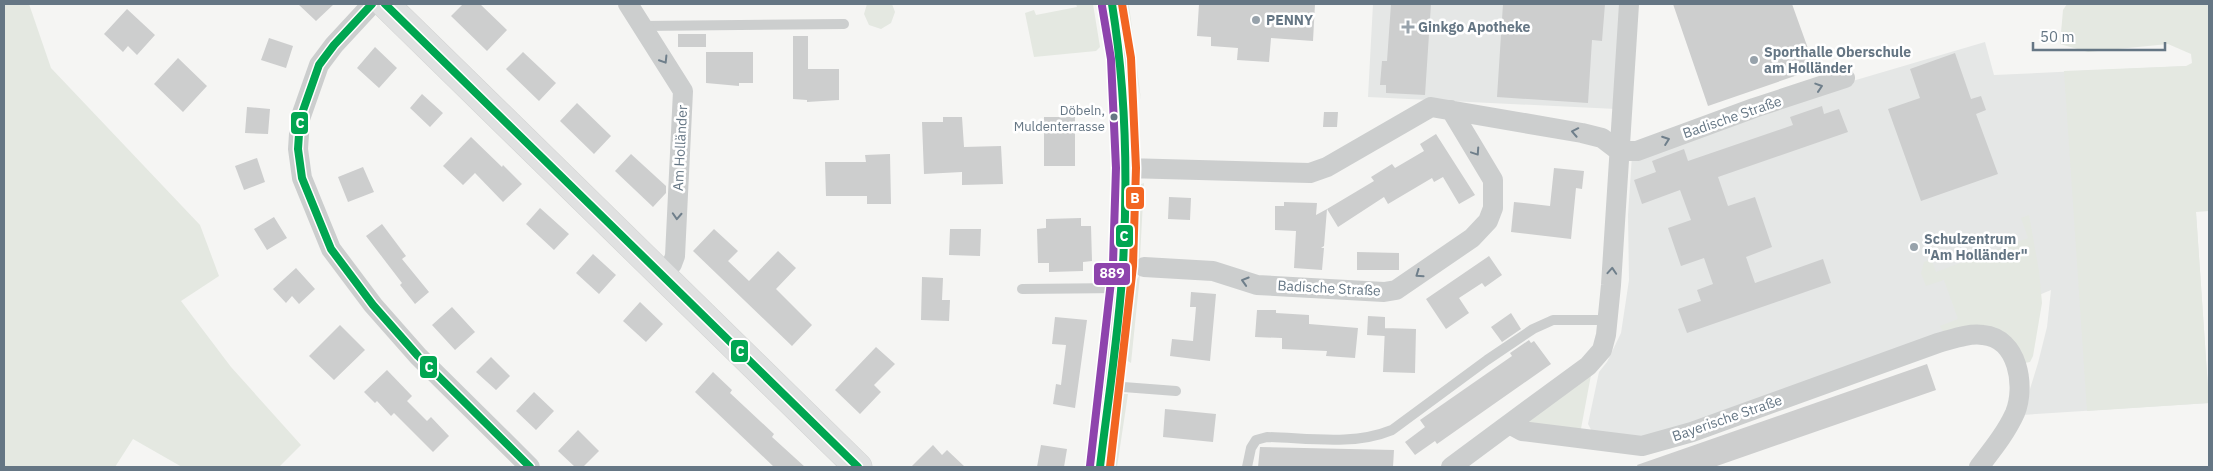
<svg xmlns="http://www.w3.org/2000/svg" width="2213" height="471" font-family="'IBM Plex Sans',sans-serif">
<rect width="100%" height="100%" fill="#f5f5f3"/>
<path fill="#e5e7e6" d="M1373,4H1622L1616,109L1368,97Z
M1985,42L1994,75L2186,66L2209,403L2022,415L2038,363L2047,327L2051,290L1942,336L1654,437H1595L1588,424L1599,372L1607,362L1621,333L1629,280L1628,215L1632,155L1839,85Z"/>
<path fill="#e4e8e1" d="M4,4H29L51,68L200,225L219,276L181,301L231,367L301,445L279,467H182L133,439L115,467H4Z
M867,4H892L895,12L891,23L881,29L869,25L864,14Z
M1076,4H1093L1100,47L1096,51L1034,57L1025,13L1034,10L1036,15L1077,7Z
M2067,4H2209V211L2196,212L2209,403L2087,411L2064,71L2186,66L2192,63L2191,54L2168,44L2088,52L2060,44L2063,10Z
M1129,5L1141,100L1124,8Z
M1144,183L1140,258H1133L1135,192L1139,185Z
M2029,215L2039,271L2042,303L2033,356L2030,362L2025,363L2017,351L1944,333L1940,326L1958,319L1944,280L1926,286L1921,273L1924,262L1931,259L1936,272L2028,238L2021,218Z
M1140,275L1131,363L1123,358L1132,286Z
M1591,375L1580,434L1526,426L1524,421Z
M1121,394H1128L1117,467H1111Z"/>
<path fill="#cdcece" d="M298,4H334L316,21Z
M463,4H480L507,30L487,51L451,16Z
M1199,4H1315L1313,41L1271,38L1269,62L1237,60L1238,48L1211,46V37L1197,36Z
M1391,4H1431L1425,95L1386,93V85H1380L1382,61H1387Z
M1503,4H1605L1602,41L1592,40L1588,103L1497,97Z
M1673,4H1792L1810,54L1824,66L1708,106Z
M127,9L155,35L137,55L128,46L123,52L104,34Z
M678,34H706V47H678Z
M793,36H808V69H839V100L807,102V100L793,99Z
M269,38L293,46L286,68L261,60Z
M375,47L397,68L379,88L357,68Z
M523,52L556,83L539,101L506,69Z
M706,52H753V83H739V86L706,83Z
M1955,53L1971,99L1981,96L1986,110L1976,114L1998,174L1921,201L1888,109L1920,98L1910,69Z
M178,58L207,86L183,112L154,84Z
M422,94L443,113L430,127L410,108Z
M577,103L611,136L594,154L560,121Z
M1822,106L1824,114L1839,109L1848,132L1718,177L1728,206L1755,197L1772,247L1746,257L1755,283L1823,259L1831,283L1687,333L1678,309L1701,301L1697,290L1713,284L1704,258L1681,266L1668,228L1691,220L1680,190L1642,204L1634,180L1656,172L1652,161L1684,149L1688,161L1793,125L1790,117Z
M247,107L270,109L268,134L245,133Z
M1324,112H1338L1337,127H1323Z
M943,117H962L964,147L1001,146L1003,184L962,185V172L924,174L922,122H943Z
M1044,117H1075V166H1044Z
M1436,134L1475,195L1459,204L1443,177L1434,182L1432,178L1388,204L1384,197L1338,227L1327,209L1374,181L1371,177L1392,164L1395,168L1424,151L1420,144Z
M471,137L502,167L503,165L522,184L503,202L475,173L463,185L443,166Z
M631,154L666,186V193L653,207L615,171Z
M890,154L891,204H867V196H826L825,162H866L865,155Z
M257,158L265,182L244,190L235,166Z
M363,167L374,192L348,202L338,177Z
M1554,168L1584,171L1582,189L1576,188L1571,239L1511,232L1514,202L1550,206Z
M1169,197L1191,198L1190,220L1168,219Z
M1284,202L1317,203L1316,215L1327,209L1324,246L1321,248H1324L1322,270L1294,268L1296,231L1275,230V206H1284Z
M540,208L569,234L554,250L526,224Z
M274,217L287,238L267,250L254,229Z
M1081,218V226H1091L1092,261L1083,262V271L1049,272V263H1038L1037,229L1046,228V219Z
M382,224L406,256L402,259L429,292L415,304L400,285L402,283L366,236Z
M714,229L738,251L728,261L749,281L778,251L796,268L776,289L812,325L792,346L693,251Z
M950,229H981L980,256L949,255Z
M1357,252L1399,253V270H1357Z
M593,254L616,275L599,294L576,273Z
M1489,256L1502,275L1485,287L1482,283L1459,298L1469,313L1446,329L1426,299Z
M296,268L315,289L299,304L292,296L286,303L273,289Z
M922,277L943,278L942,300H950L949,321L921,320Z
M1191,292L1216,294L1210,361L1170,356L1172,339L1193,341L1196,307H1190Z
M640,302L663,324L646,342L623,321Z
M452,307L475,332L455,350L432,325Z
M1257,310H1276V313L1309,315V324L1358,328L1355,358L1326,356L1327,351L1282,349V338L1255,337Z
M1511,313L1521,329L1502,342L1491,327Z
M1368,316L1385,317V336L1367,335Z
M1055,317L1087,320L1075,408L1053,404L1056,384L1061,385L1066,345L1052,344Z
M340,325L365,350L334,380L309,356Z
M1385,328L1416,329L1415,373L1383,372Z
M1529,340L1531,343L1534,341L1551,364L1437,444L1435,441L1415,455L1405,442L1425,427L1420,420L1512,356L1510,353Z
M876,347L895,364L874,385L881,392L860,414L835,390Z
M491,357L510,376L496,390L476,372Z
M1927,364L1936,390L1714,467H1638L1637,465Z
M387,370L412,396L407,401L427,421L431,417L449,436L433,452L394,413L391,416L377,401L375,403L364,392Z
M713,372L732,390L730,393L774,434L772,437L805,467H774L695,392Z
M534,392L554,411L536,430L516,411Z
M1165,409L1216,414L1213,442L1163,437Z
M578,430L599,451L583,467H575L558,451Z
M933,445L942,455L947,450L965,467H911Z
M1041,445L1067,449L1064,467H1037Z
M1260,447L1394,450L1393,467H1258Z"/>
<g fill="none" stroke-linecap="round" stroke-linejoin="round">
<defs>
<path id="primary" d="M385,4L858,467"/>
</defs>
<use href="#primary" stroke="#d2d3d2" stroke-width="29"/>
<path stroke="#cccece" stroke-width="10" d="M642,26L844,24
M1022,289L1121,288
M1110,386L1176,391
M1247,467L1251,448L1256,440L1267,437C1308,438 1353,446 1392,430L1487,360L1533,329L1553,320H1607"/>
<path stroke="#cccece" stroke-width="20" d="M372,4L334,45L319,65L300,119L298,149L302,178L331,249L373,305L418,356L530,467
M628,4L683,91L675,256L672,264L662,275
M1126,168L1310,173L1327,167L1431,107L1582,133L1602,138L1619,151H1637L1754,108L1845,78
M1144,267L1213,271L1257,285L1384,292L1396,290L1472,238L1488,221L1493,208V180L1451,110
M1509,424L1588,366L1602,350L1606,335L1611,285L1629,4
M1100,467L1123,265L1126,168L1121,58L1112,4
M1451,467L1509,424L1522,431L1642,446L1692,432L1938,343C1953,339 1968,333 1983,335C2018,338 2026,386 2015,413C2006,433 1992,450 1979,467"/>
<use href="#primary" stroke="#e0e1e1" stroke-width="28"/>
<defs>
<path id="bus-1" d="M372,4L334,45L319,65L300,119L298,149L302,178L331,249L373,305L418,356L530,467
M385,4L858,467
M1100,467C1108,400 1119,332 1123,264C1128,177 1126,90 1112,4"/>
<path id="bus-2" d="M1110,467L1133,266L1136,168L1131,58L1122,4"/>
<path id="bus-3" d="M1090,466L1113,264L1116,168L1111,59L1102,6"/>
</defs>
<use href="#bus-1" stroke="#fff" stroke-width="11"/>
<use href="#bus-2" stroke="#fff" stroke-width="11"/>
<use href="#bus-3" stroke="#fff" stroke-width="11"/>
<use href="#bus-1" stroke="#00a651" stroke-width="8"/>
<use href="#bus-2" stroke="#f26522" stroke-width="8"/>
<use href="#bus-3" stroke="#8e44ad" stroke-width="8"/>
</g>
<defs><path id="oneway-chevron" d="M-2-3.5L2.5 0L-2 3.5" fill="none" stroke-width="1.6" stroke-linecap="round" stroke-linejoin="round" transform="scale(1.25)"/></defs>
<g stroke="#6f7f8b">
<use href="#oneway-chevron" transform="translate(664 60) rotate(58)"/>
<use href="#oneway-chevron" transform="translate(1819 87) rotate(-18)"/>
<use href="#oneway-chevron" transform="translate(1575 132) rotate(-169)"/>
<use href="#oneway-chevron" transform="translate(1666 140) rotate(-20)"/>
<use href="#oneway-chevron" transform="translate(1476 152) rotate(56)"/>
<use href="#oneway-chevron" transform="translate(677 216) rotate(93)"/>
<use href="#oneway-chevron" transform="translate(1612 271) rotate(-86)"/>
<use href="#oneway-chevron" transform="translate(1419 274) rotate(145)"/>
<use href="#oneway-chevron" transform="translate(1245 281) rotate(-163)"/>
</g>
<g fill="#97a2ab" stroke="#fff" stroke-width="2">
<circle cx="1256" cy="20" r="5"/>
<path d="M1405.5 19.5h5v5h5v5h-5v5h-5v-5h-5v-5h5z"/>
<circle cx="1754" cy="60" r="5"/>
<circle cx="1914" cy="247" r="5"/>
</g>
<circle fill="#657684" stroke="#fff" stroke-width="2" cx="1114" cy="117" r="4.5"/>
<g text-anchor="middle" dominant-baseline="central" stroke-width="5" stroke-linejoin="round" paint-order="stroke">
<g font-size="13" fill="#657684" stroke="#fff" text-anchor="end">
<text x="1105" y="110">Döbeln,<tspan x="1105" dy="16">Muldenterrasse</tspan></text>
</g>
<g font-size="14" font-weight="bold" fill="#657684" stroke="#fff" text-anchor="start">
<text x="1266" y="20">PENNY</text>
<text x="1418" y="27">Ginkgo Apotheke</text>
<text x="1764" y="52">Sporthalle Oberschule<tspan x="1764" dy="16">am Holländer</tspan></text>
<text x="1924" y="239">Schulzentrum<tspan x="1924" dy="16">"Am Holländer"</tspan></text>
</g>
<g font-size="14" fill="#657684" stroke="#fff">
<text transform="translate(1732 117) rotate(-19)">Badische Straße</text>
<text transform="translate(680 148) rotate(-87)">Am Holländer</text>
<text transform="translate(1329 288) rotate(3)">Badische Straße</text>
<text transform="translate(1727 418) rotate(-19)">Bayerische Straße</text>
</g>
</g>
<g stroke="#fff" stroke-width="2">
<rect x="290" y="111" width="19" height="24" rx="5" fill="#00a651"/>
<rect x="1125" y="186" width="20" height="24" rx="5" fill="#f26522"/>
<rect x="1115" y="224" width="19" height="24" rx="5" fill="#00a651"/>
<rect x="1093" y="262" width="38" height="24" rx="5" fill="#8e44ad"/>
<rect x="730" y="339" width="19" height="24" rx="5" fill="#00a651"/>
<rect x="419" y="355" width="19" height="24" rx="5" fill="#00a651"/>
</g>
<g font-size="14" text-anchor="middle" font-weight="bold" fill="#fff">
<text x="300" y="128">C</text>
<text x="1135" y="203">B</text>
<text x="1124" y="241">C</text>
<text x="1112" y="278">889</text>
<text x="740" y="356">C</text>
<text x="429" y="372">C</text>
</g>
<rect width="2213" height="471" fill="none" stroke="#657684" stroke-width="10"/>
<path d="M2033 42v8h132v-8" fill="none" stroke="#657684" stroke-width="2.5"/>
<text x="2040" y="42" font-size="15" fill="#657684" stroke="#ffffff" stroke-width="4" paint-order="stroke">50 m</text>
</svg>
